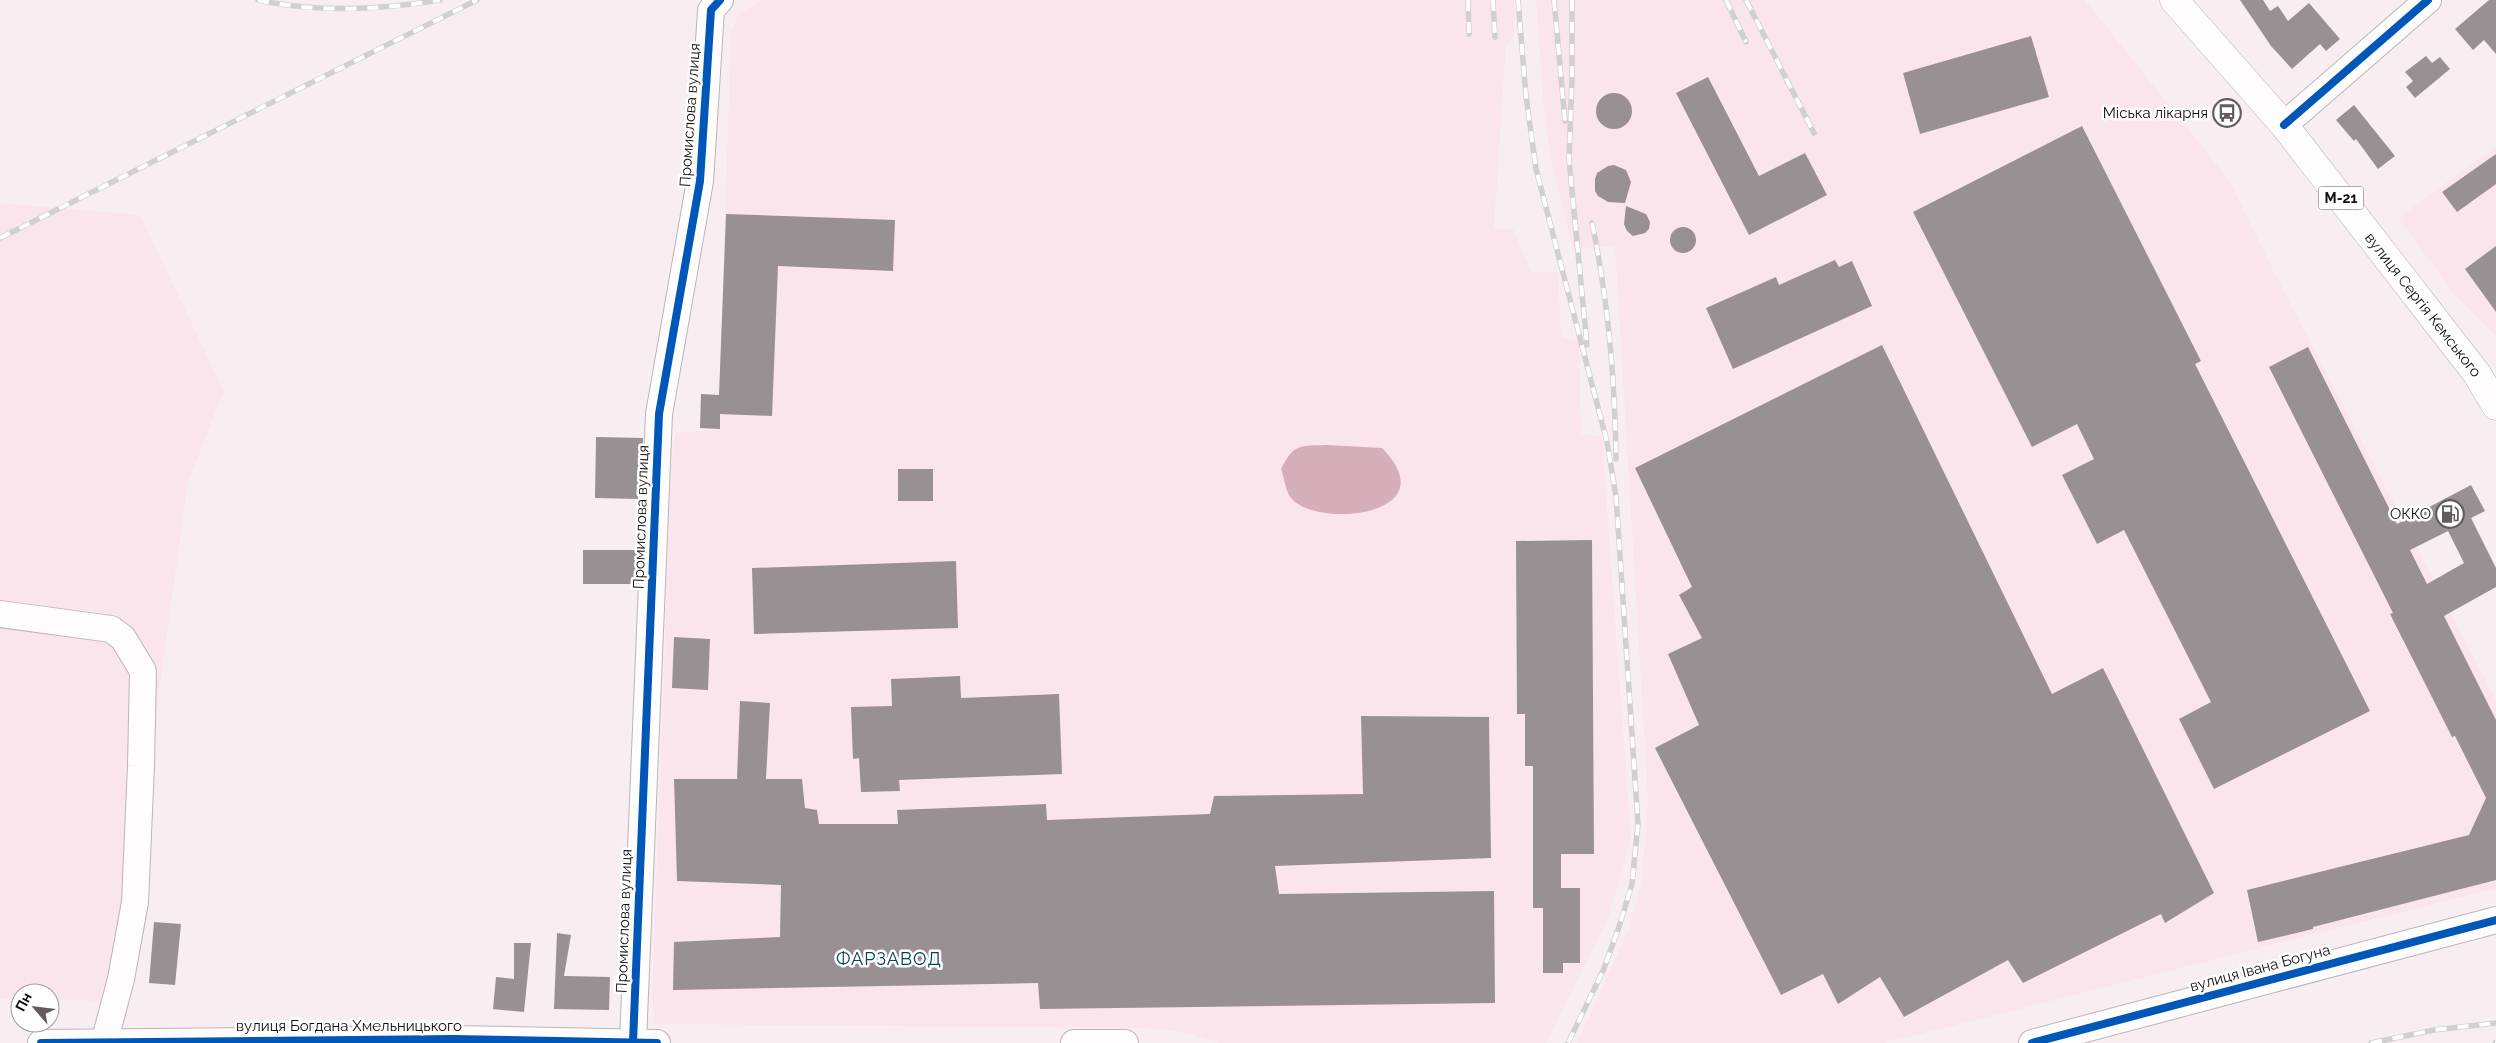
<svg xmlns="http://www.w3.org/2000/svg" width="2496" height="1043" font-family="Raleway,sans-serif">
<rect width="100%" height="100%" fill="#f8eef1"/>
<path fill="#fbe5ec" d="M762,0H1514L1515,35L1506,45L1494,229L1514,230L1531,272H1558L1561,337L1579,341L1581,434L1602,437L1631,839L1609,916L1546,1043H1219L1193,1035L1163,1029L1129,1028L654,1024L652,998L671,468L675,433L718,430L731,32L738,15Z
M1536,0H2085L2229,180L2275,274L2496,700V888L1885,1043H1577L1629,929L1642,879L1648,799L1615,246L1573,250L1551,161L1544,112Z
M2495,147L2496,150V337L2458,299L2398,218Z
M0,203L140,215L224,391L188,482L147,780L107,1001L50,1000V993H20V1000L0,999Z"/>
<path fill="#d6aeba" d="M1327,445L1382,448C1451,518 1308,530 1289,495C1285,487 1284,477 1281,469C1294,443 1300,446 1327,445Z"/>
<path fill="#989092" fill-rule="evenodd" d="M2240,0H2263L2270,11L2278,6L2288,21L2309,3L2340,39L2326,51L2320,44L2292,69L2271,46Z
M2489,0H2496V54L2484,40L2473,50L2455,29Z
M2031,36L2049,97L1920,134L1903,73Z
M2426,56L2432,63L2440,57L2450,69L2415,98L2406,87L2413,81L2405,72Z
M1708,77L1759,176L1805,153L1827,195L1749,235L1676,93Z
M1596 111a18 18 0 1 1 36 0a18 18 0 1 1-36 0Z
M2354,105L2395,156L2378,169L2356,139L2354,141L2336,120Z
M2082,126L2201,361L2195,364L2370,711L2214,789L2179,719L2211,702L2124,530L2097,544L2062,475L2094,459L2077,424L2032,447L1913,212Z
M2496,154V184L2457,212L2442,192Z
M1614,165L1626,170L1631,182L1625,203L1608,202L1598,196L1595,191V179L1597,173L1608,166Z
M1626,206L1646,214L1650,222L1649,229L1645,233L1633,236L1627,231L1624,224Z
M726,214L895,220L893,271L778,266L772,416L720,414V429L700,428L701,394L719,395Z
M1670 240a13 13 0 1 1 26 0a13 13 0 1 1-26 0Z
M2496,246V312L2465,269Z
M1835,260L1839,267L1852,261L1872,306L1733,369L1706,308L1776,277L1779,285Z
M1882,345L2052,694L2103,668L2214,893L2165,923L2161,914L2023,983L2008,960L1904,1017L1880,977L1838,1004L1823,974L1781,995L1655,748L1699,725L1668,654L1702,638L1679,595L1692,587L1635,468Z
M2308,347L2397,524L2471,485L2485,511L2471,518L2496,568V587L2444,616L2496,720V880L2313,927V929L2258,942L2247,890L2469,835L2486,798L2455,736L2452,737L2390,614L2393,613L2269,367ZM2448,531L2464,563L2427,584L2410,550Z
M596,437L643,438L642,466H638V499L595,498Z
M898,469H933V501H898Z
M1592,540L1594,854H1561V888H1580V963H1563V973H1543V908H1533V766H1525V714H1517L1516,541Z
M583,550H638L637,584H583Z
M956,561L958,628L754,634L752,568Z
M674,637L710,639L708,690L672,688Z
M960,676L961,698L1059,694L1062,774L899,780L900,791L861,792L859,758L853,759L851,707L892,706L891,679Z
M740,701L770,703L766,779H802L805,808L817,810L819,824H898L897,810L1046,804L1047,820L1210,814L1214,796L1363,794L1361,716L1489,717L1491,858L1275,866L1279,894L1494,891L1495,1003L1040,1009L1038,983L673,990L674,942L780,937L781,885L677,881L674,779H737Z
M154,922L181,924L175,985L149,983Z
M557,933L571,935L564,976L610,977L609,1010L554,1009Z
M514,943H531L524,1012L493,1009L496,977L514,979Z"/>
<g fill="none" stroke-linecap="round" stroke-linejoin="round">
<defs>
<path id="minor" d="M2284,125L2428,0
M0,614L111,629L123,638L143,671L141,766L135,902L121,979L104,1043
M633,1042L659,414L700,181L711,10L720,0
M41,1043L454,1039L657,1043
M1074,1043H1125
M2032,1043L2496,920"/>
<path id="highway" d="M2174,0L2284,125L2477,374L2496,406"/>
</defs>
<use href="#minor" stroke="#bdb4b7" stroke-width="28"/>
<use href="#highway" stroke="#bdb4b7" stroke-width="29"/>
<use href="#minor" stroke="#fefcfd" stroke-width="26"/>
<use href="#highway" stroke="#fefcfd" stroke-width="28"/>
<defs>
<path id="rail" d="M258,0C318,13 379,10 440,0
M1468,0L1469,34
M1493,0L1495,37
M1518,0L1526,96L1536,169L1607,442L1616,496L1638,824L1632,884L1619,927L1603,971L1568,1043
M1554,0L1565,121
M1572,0V77L1569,159L1587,345
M1726,0L1746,42
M1746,0L1814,133
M1592,223C1608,299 1615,380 1616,459
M0,238L477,0
M2371,1043L2434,1030L2496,1023
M2495,1043H2496"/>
</defs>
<use href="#rail" stroke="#d1cfcf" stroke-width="5.5"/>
<use href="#rail" stroke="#fff" stroke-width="4" stroke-dasharray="11" stroke-linecap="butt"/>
<defs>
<path id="cycleway" d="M2284,125L2428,0
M633,1042L659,414L700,181L711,10L720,0
M41,1043L454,1039L657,1043
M2032,1043L2496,920"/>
</defs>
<use href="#cycleway" stroke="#fff" stroke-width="11"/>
<use href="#cycleway" stroke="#0057b8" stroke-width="8"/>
</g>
<defs>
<symbol id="bus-ring" viewBox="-11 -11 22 22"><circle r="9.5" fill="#fff" stroke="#635b5d" stroke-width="1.5"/><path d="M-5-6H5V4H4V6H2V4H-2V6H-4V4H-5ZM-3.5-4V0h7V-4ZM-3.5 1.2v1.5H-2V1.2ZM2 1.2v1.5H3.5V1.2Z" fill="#635b5d"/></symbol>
<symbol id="fuel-ring" viewBox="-11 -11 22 22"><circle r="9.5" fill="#fff" stroke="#635b5d" stroke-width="1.5"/><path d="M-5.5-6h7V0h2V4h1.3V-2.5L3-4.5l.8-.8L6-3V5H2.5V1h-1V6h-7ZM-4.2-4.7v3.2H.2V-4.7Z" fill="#635b5d"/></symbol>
</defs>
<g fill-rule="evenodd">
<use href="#bus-ring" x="2211" y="97" width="32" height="32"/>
<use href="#fuel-ring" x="2434" y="498" width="32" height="32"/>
</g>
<g text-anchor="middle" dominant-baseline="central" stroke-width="5" stroke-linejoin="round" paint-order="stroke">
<rect fill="#fff" stroke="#5a5556" stroke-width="1" x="2318.5" y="186.5" width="45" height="23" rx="4"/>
<g font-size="14" font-weight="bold" fill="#130c0e">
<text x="2341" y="198">М-21</text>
</g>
<g font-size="15" fill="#130c0e" stroke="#fff" text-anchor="end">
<text x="2208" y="113">Міська лікарня</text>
<text x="2431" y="514">ОККО</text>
</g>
<g font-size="15" fill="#130c0e" stroke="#fff">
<text transform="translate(690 115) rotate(-86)">Промислова вулиця</text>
<text transform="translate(2423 305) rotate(52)">вулиця Сергія Кемського</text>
<text transform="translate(641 517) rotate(-88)">Промислова вулиця</text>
<text transform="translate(624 921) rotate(-88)">Промислова вулиця</text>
<text transform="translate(2260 968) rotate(-15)">вулиця Івана Богуна</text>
<text x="349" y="1026">вулиця Богдана Хмельницького</text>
</g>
<g font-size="18" letter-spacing="1" fill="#04464d" stroke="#fff">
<text x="889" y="958">ФАРЗАВОД</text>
</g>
</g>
<g transform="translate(35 1008) rotate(298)"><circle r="24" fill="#ffffff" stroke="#a19e9f"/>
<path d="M0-4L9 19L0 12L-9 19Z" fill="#635b5d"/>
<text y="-8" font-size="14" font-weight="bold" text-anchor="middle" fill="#130c0e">Пн</text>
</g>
</svg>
